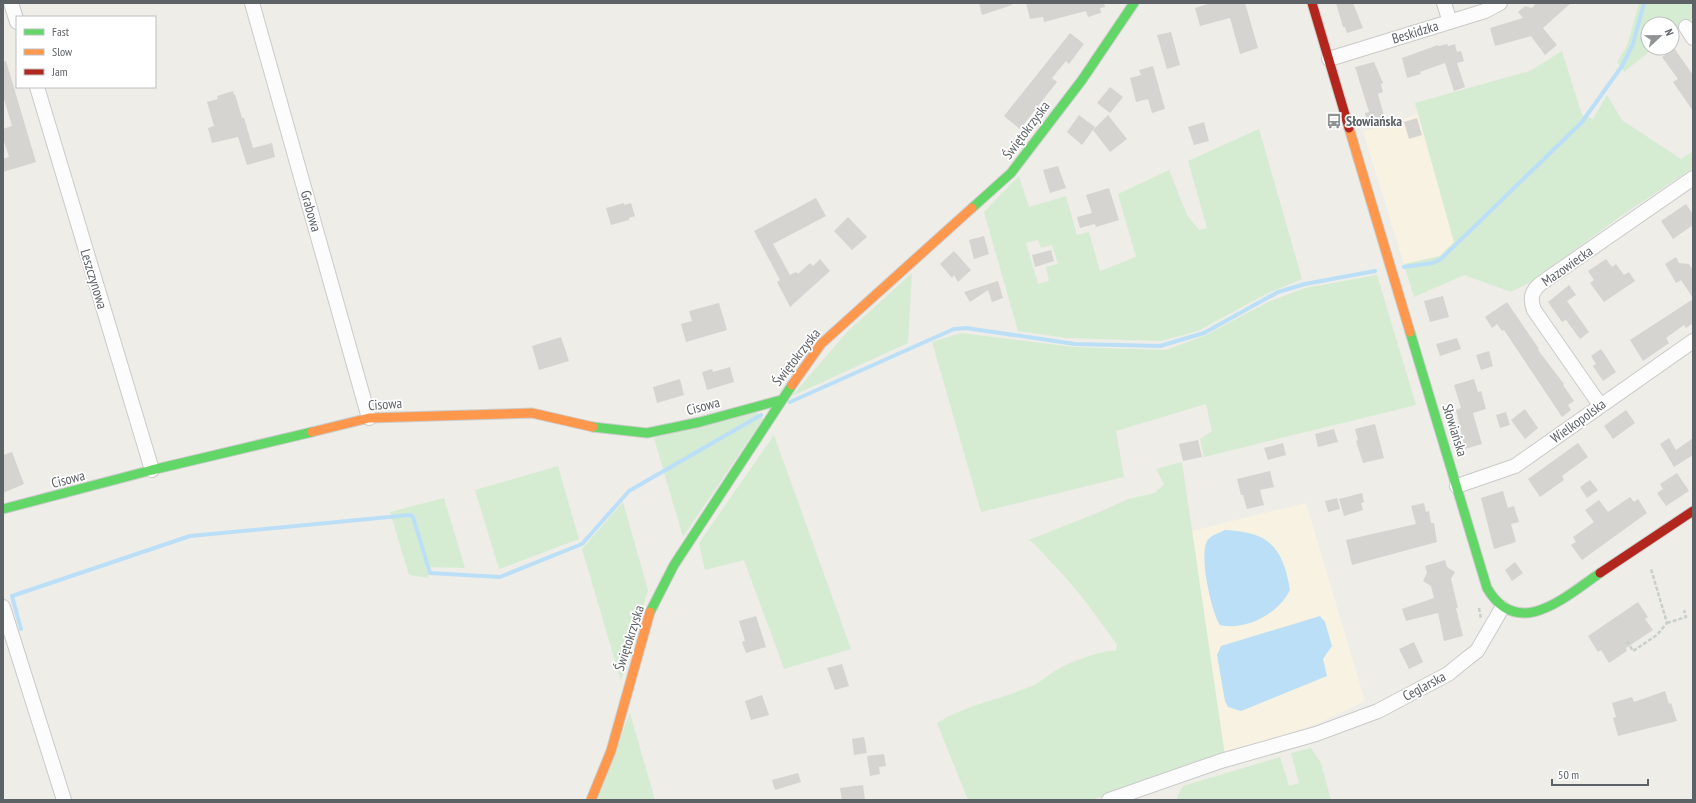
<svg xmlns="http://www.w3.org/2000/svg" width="1696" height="803" font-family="'PT Sans Narrow',sans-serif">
<rect width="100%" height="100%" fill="#eeede8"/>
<path fill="#f7f2e1" d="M1418,114L1454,242L1440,256L1404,264L1363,132Z
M1306,503L1365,701L1319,723L1225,756L1192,531Z"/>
<path fill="#d5ecd2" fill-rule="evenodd" d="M1639,3H1693V18L1672,34V24H1648V48H1654L1624,72L1617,62L1627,46Z
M1562,51L1582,115L1593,119L1607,95L1622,120L1681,159L1693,151V168L1621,216L1529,283L1511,292L1464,275L1414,297L1404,264L1440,256L1454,242L1415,103L1530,71Z
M1259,129L1302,279L1266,294L1198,331L1161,341L1066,338L1018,331L984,212L1019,176L1029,207L1066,196L1077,235L1089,232L1100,271L1136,257L1118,194L1169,170L1187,215L1199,230L1207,228L1188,161ZM1038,240L1041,248L1052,245L1058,264L1046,267L1049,281L1038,284L1026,243Z
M912,273L908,343L792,396L847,332Z
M1377,275L1416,405L1204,457L1200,439L1212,431L1206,404L1116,431L1124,477L981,512L932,342L961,333L1074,347L1166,350L1204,336L1268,302L1305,288Z
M754,409L763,419L683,537L654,438Z
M774,435L851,649L784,669L744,560L705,570L699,543Z
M1182,462L1225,756L1120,792L1090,800H968L937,723C967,704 1003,699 1034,685C1044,680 1051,672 1060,668C1071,662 1104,649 1116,651L1117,645C1096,615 1076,587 1050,561C1043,554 1038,546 1029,540L1102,511L1128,499L1155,493L1164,484L1156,469Z
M558,466L579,539L499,569L475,490Z
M444,498L465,568L426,567L429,578L409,575L390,512Z
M623,502L648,590L621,681L582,549Z
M630,713L655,800H593Z
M1311,748L1321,763L1331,800H1177V797L1183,786L1280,757L1289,786L1299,783L1291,753Z"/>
<path fill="#bcdff8" d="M1225,530C1269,532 1283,547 1290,590C1278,614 1246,631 1220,625C1211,611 1199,556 1207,541C1210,535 1220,533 1225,530Z
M1320,616L1325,622L1332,646L1323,659L1327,676L1241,711L1228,707L1225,701L1217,655L1221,646Z"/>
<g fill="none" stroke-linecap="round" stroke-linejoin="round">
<path stroke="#bcdff8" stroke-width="4" d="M1404,267L1433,263L1441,259L1582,122L1622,66L1633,44L1644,3
M790,402L954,329L966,328L1075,344L1160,346L1204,333L1278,292L1305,284L1375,271
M21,629L12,596L190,536L410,515L413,517L430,573L500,577L582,544L629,491L761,415
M3,636H4"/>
</g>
<path fill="#d5d4d1" d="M979,3H1011L1012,5L982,15Z
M1026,3H1104L1105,7L1100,8L1101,13L1088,17L1086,11L1044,22L1043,17L1030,19Z
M1211,3H1245L1258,48L1240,54L1230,18L1200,26L1195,8Z
M1336,3H1353L1363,28L1347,33L1345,27H1343Z
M1536,3H1571L1543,28L1557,45L1545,55L1531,36L1495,46L1490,28L1523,18L1518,12L1525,6L1532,8Z
M1171,32L1180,65L1167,69L1157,35Z
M1070,33L1084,44L1069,64L1066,61L1052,78L1057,82L1020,129L1004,116Z
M1447,44L1448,46L1455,44L1457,52L1461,51L1464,61L1457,63L1465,87L1454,91L1445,63L1420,72L1421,74L1407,78L1402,58L1438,45L1439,46Z
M1674,48L1693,75V111L1673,82L1678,79L1662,57Z
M6,61L36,162L3,172V159L9,157L3,138V129L12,126L3,96V62Z
M1374,62L1383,83L1381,84L1383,92L1378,94L1386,123L1369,128L1365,113L1369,112L1355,67Z
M1153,66L1165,109L1152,113L1148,99L1136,102L1130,78L1141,75L1139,70Z
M1110,87L1123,97L1110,113L1097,103Z
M233,91L234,95L235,94L242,118H244L253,148L272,143L275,157L247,165L238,137L212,143L208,128L214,126L207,102L218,99L217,96Z
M1079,115L1095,127L1082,145L1067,132Z
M1108,115L1127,139L1110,152L1093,130Z
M1417,118L1422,135L1409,139L1404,122Z
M1204,122L1209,141L1194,145L1188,127Z
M1058,166L1066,188L1050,193L1043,170Z
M1109,188L1119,220L1096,227L1095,224L1080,228L1077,217L1092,213L1086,195Z
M816,198L826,216L773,244L790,275L796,272L798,274L810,263L813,266L820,259L830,271L790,307L777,282L780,280L754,231Z
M624,203V205L631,203L635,216L629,218V220L611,225L606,208Z
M1686,204L1693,214V225L1673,239L1661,221Z
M848,217L867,237L852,250L834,231Z
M984,236L989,254L974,259L969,240Z
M1051,250L1054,261L1035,267L1032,255Z
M954,251L971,270L958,282L954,275L952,278L940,264Z
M1676,257L1679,263L1689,264L1693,270V298L1681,280L1676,283L1665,264Z
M1606,259L1612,267L1616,264L1624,275L1629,272L1635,281L1604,302L1590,283L1594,280L1588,271Z
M998,281L1003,298L992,302L988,290L970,302L964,292Z
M1569,285L1576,295L1567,301L1589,332L1580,339L1566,320L1562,322L1548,302Z
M1443,296L1449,317L1430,322L1424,301Z
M1693,299V323L1686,328L1684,325L1666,338L1669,343L1643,361L1630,340Z
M1507,302L1539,349L1538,350L1564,384L1563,385L1574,401L1568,405L1571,410L1562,417L1504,330L1502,331L1497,324L1492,328L1485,317Z
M719,303L727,330L686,342L681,324L692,321L689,311Z
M561,337L569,361L539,370L532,346Z
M1457,338L1461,349L1440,356L1436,344Z
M1601,349L1616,372L1603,381L1593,366L1596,364L1591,356Z
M1489,351L1493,366L1481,370L1476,355Z
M730,367L734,382L707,390L702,372L712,369L713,372Z
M680,379L684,395L657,403L653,387Z
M1474,379L1478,392L1481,391L1486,409L1473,413L1482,444L1465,449L1456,410L1461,408L1454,385Z
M1525,409L1538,428L1525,439L1511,420Z
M1626,410L1635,423L1613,439L1604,426Z
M1506,412L1510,425L1500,428L1496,415Z
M1375,424L1384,458L1363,463L1356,441L1358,440L1355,429Z
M1334,429L1338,442L1318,447L1315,434Z
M1669,438L1676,450L1693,438V455L1674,467L1660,444Z
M1198,440L1202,457L1183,461L1179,444Z
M1283,443L1286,455L1268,460L1264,448Z
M1578,443L1588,457L1562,476L1564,480L1540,497L1528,479Z
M12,452L24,484L3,493V455Z
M1270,471L1274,487L1260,490L1264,505L1247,509L1243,495H1241L1237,479Z
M1677,473L1689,491L1666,506L1657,493L1663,489L1660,484Z
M1590,480L1598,490L1587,498L1580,487Z
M1503,491L1508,508L1514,506L1519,522L1511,524L1516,542L1494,549L1481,498Z
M1362,493L1364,502L1361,503L1363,510L1344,516L1339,499Z
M1630,497L1634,502L1638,499L1647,513L1582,560L1571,545L1576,542L1573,537L1594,522L1585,510L1599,500L1608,512Z
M1337,498L1340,509L1328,512L1325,501Z
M1424,503L1426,512L1429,511L1431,523H1434L1437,542L1352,565L1346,540L1416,524L1411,506Z
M1445,560L1447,567L1455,572L1451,579L1458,608H1456L1463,636L1444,641L1438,613L1406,621L1402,609L1434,598L1431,586L1423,581L1427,573L1425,566Z
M1515,562L1523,573L1512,581L1505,570Z
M1638,602L1648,617L1645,619L1653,630L1626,648L1627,651L1609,663L1601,650L1598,652L1588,636Z
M756,616L766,647L746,653L742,642L745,641L739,621Z
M1414,642L1423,662L1409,669L1399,649Z
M842,664L849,686L835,690L827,668Z
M1665,691L1669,704L1671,703L1677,721L1618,736L1613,718L1616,717L1612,703L1632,697L1634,702Z
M762,695L769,715L751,720L745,701Z
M864,737L867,753L854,755L852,739Z
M884,754L886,766L879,767L880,774L870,776L867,756Z
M798,773L801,782L775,790L772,780Z
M863,785L865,800H842L840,788Z"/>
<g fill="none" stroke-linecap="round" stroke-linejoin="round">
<defs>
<path id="street" d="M11,3L17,22
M252,3L369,418
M1444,3L1450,22
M1686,27L1693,38
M1329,59L1485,11L1500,3
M37,87L152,470
M1600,405L1534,310C1530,299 1531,292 1540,284L1693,178
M1457,486L1515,466L1693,341
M3,607L64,800
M1109,800L1221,761L1316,734L1378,711L1448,674L1469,657L1477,651L1502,608"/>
<path id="fast" d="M972,208L1011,173L1082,80L1134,3
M1410,332L1487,588C1518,641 1565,597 1600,573
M593,427L647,433L700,422L781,400
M3,509L152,470L312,432
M650,612L674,565L792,385"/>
<path id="slow" d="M1349,128L1410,332
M792,385L821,344L972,208
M312,432L369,418L532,413L593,427
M591,800L611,751L650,612"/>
<path id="jam" d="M1312,3L1349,128
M1600,573L1693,511"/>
</defs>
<use href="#street" stroke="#cacac9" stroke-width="16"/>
<use href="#fast" stroke="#cbcccc" stroke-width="11"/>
<use href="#slow" stroke="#cbcccc" stroke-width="11"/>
<use href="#jam" stroke="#cbcccc" stroke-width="11"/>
<path stroke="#c9cfcb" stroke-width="2.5" stroke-dasharray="4 2" stroke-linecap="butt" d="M1479,608L1481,619
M1667,623L1686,617L1684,610
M1627,641L1633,651L1657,635L1667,623L1651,569"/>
<use href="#street" stroke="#fcfcfc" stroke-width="14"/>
<use href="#fast" stroke="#63d668" stroke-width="9"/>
<use href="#slow" stroke="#ff974d" stroke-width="9"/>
<use href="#jam" stroke="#b3261e" stroke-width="9"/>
</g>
<defs>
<symbol id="bus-bare" viewBox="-9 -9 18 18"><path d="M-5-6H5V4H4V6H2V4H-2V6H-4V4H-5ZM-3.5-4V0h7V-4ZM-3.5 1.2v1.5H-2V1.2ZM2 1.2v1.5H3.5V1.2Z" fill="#909394" stroke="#fff" stroke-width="2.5" paint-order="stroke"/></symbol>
</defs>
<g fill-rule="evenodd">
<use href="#bus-bare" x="1323" y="110" width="22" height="22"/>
</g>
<g text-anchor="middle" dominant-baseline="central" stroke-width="3.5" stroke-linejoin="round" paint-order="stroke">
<g font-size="14" fill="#5d6267" stroke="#fff">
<text transform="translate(1415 32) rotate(-17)">Beskidzka</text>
<text transform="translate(1026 130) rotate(-53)">Świętokrzyska</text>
<text transform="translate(311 211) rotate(74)">Grabowa</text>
<text transform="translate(1567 266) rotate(-35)">Mazowiecka</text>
<text transform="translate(94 279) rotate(73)">Leszczynowa</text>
<text transform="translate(796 357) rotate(-52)">Świętokrzyska</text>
<text transform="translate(385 404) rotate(-4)">Cisowa</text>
<text transform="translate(703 406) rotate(-15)">Cisowa</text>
<text transform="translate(1578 421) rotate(-36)">Wielkopolska</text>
<text transform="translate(1455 430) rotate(73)">Słowiańska</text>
<text transform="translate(68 479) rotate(-14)">Cisowa</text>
<text transform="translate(629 638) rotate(-72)">Świętokrzyska</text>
<text transform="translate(1424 686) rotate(-28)">Ceglarska</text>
</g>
<g font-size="14" font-weight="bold" fill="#5d6267" stroke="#fff" text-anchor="start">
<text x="1346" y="121">Słowiańska</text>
</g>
</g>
<rect width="1696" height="803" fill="none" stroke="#5d6267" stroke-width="8"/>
<rect x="16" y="16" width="140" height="72" fill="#ffffff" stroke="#bec0c2"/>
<rect x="24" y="29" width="20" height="6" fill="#63d668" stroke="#bec0c2"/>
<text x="52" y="36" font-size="12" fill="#5d6267">Fast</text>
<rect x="24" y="49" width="20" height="6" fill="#ff974d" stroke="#bec0c2"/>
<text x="52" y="56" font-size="12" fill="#5d6267">Slow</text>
<rect x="24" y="69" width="20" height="6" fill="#b3261e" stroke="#bec0c2"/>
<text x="52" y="76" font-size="12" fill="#5d6267">Jam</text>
<g transform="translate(1660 36) rotate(68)"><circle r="19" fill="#ffffff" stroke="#bec0c2"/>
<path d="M0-3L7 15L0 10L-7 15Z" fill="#909394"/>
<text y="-6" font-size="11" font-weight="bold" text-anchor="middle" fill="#5d6267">N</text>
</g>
<path d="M1552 779v6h96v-6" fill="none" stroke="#5d6267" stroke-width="2"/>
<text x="1558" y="779" font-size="12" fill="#5d6267" stroke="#ffffff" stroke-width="3" paint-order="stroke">50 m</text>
</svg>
